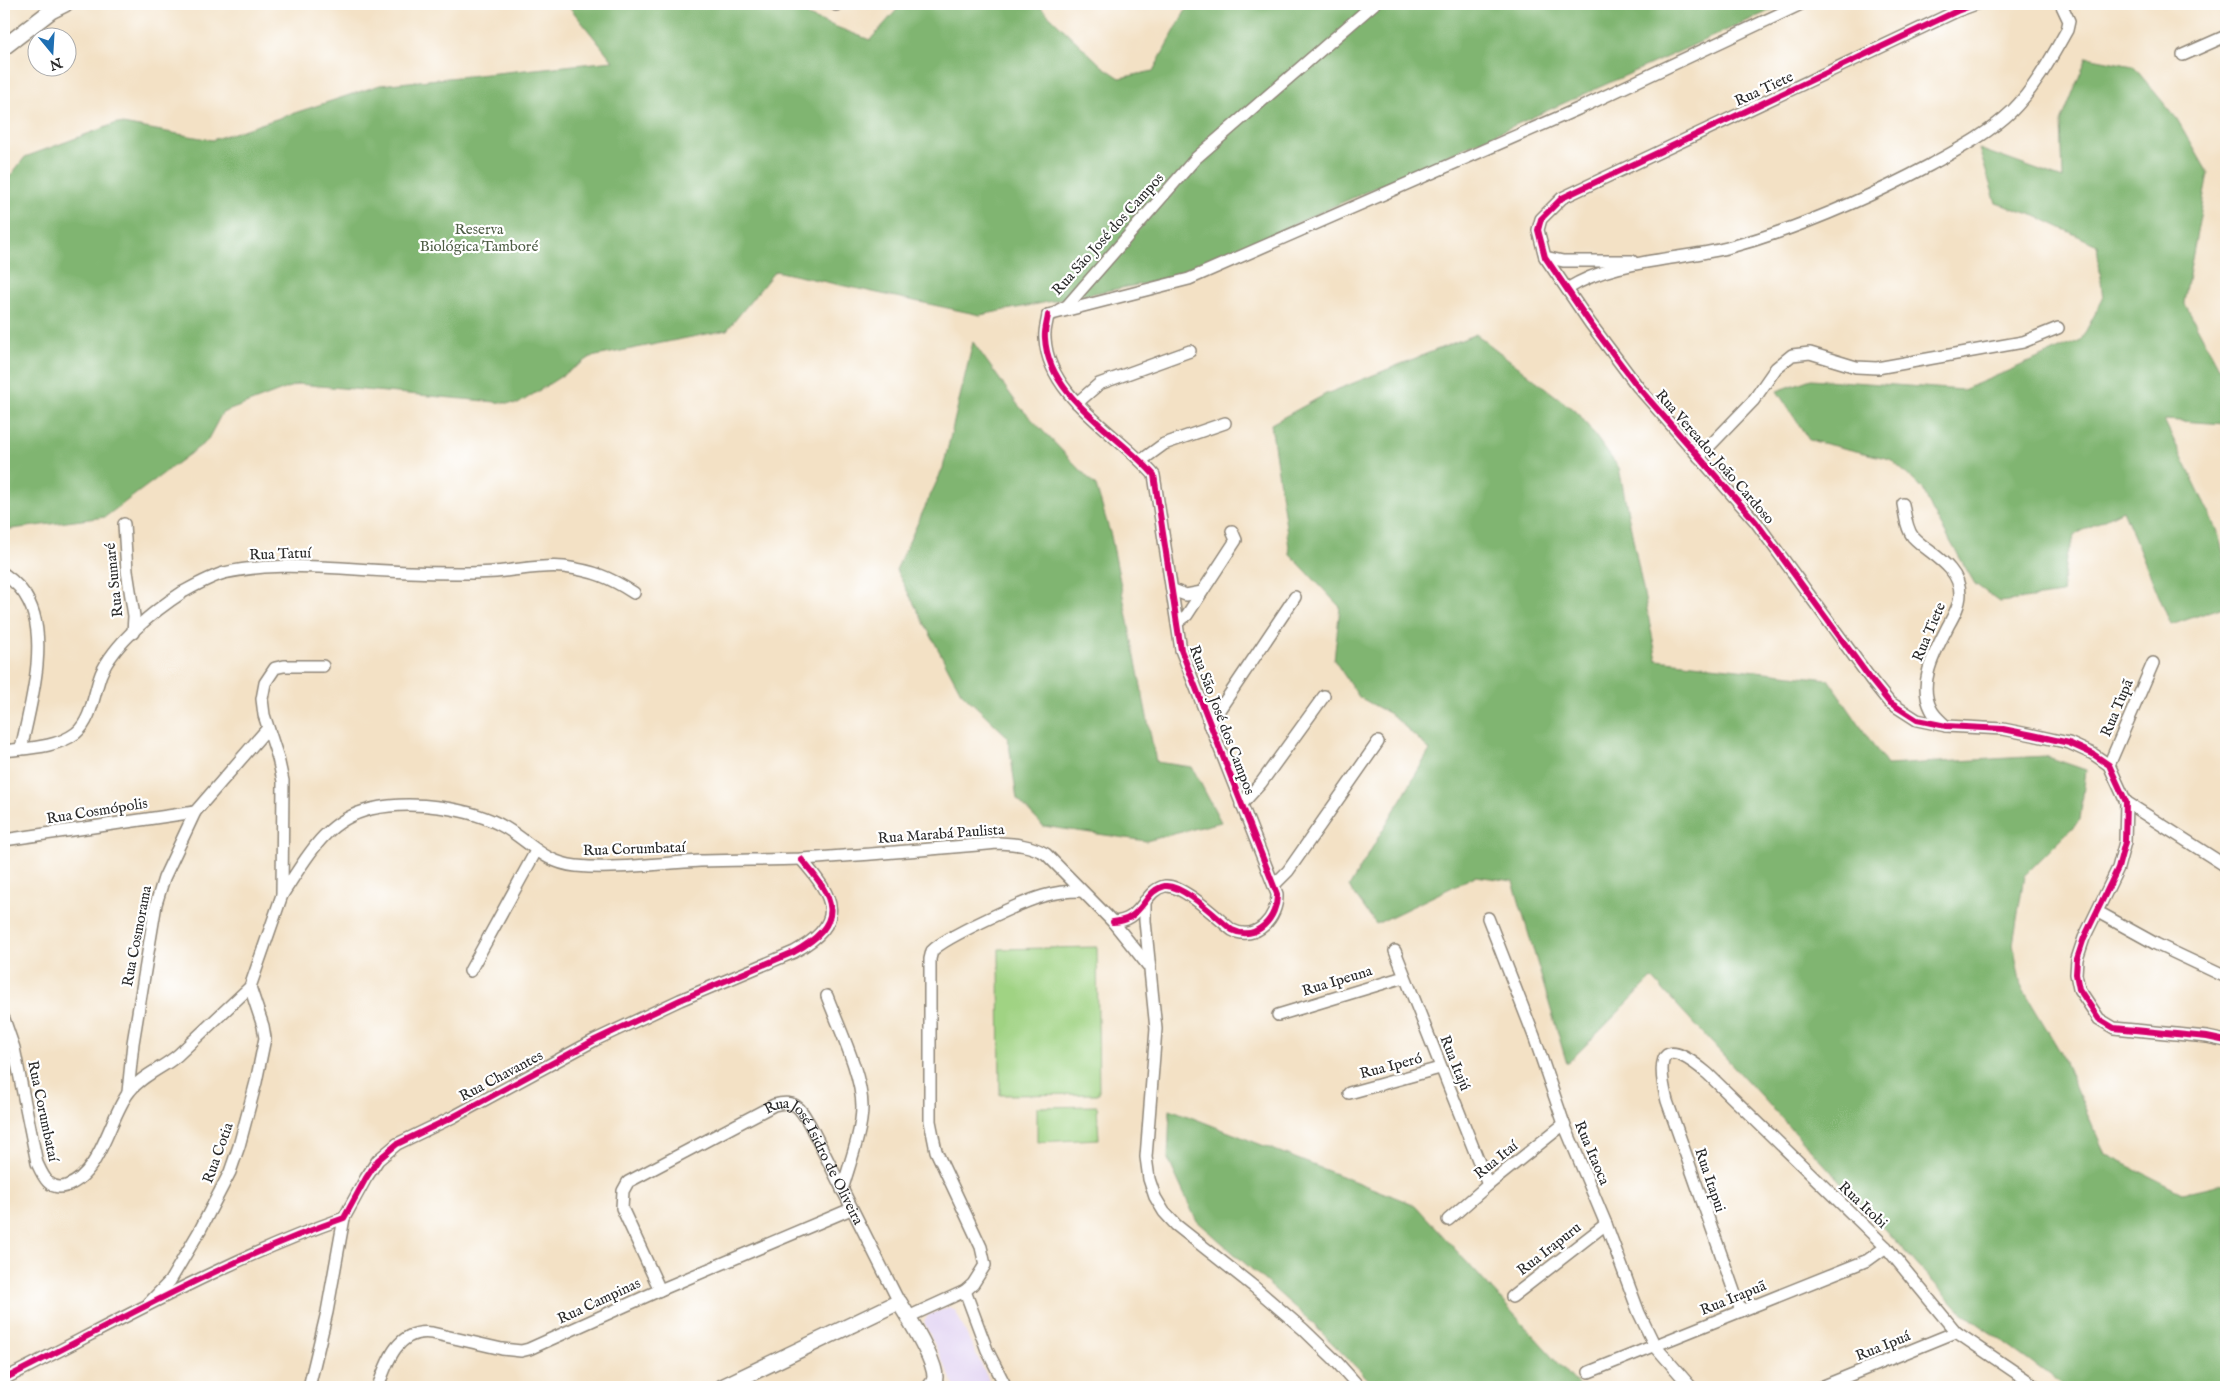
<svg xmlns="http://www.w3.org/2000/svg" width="2230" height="1391" font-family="'IM FELL English',serif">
<rect width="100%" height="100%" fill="#fff"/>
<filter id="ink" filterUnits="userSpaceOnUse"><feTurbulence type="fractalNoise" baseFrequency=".02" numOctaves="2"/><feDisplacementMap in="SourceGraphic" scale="10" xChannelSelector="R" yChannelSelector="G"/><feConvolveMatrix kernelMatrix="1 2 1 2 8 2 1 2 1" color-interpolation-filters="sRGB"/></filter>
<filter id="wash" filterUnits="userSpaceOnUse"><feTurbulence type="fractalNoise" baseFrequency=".0096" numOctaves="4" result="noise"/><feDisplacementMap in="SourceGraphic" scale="20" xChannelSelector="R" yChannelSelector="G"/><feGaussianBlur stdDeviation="1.12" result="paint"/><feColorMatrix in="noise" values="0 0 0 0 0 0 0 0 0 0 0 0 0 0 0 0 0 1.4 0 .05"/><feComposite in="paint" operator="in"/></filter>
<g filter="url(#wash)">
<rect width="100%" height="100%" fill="#f3e1c5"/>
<path fill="#e2d4f3" d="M949,1307L955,1310L992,1387H955L924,1322L928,1315Z"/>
<path fill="#a0d383" stroke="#667f57" d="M1097,947L1099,1094L1000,1095L999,949Z
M1097,1106L1099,1139L1037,1142V1107Z"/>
<path fill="#80b571" stroke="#56704e" d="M567,4H803L808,16L870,40L902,4H1037L1102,66L1120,78L1153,71L1189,4H1785L1174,278L980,315L775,271L727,330L591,357L518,404L298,384L222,413L207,441L105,517L4,530V184L25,157L117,123L212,140L380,85L613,61Z
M2087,57L2133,66L2177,119L2208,173L2184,302L2226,381V424L2164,420L2217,529L2226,564V606L2171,625L2123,510L2076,534L2066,557L2062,594L2000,602L1975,584L1932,510L1923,489L1890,459L1809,440L1777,391L1811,379L1963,390L2081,340L2103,299L2097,245L2036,216L1996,203L1979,149L2063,179L2061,122Z
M1476,334L1579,414L1619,468L1657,660L1828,679L1887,765L2045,756L2086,770L2080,820L2024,876L2013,944L2021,986L2061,1053L2105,1154L2183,1193L2226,1183V1387H2066L1959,1310L1652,978L1567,1064L1513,881L1475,876L1376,924L1349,887L1430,750L1392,715L1359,697L1334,660L1340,607L1290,554L1271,424L1326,394Z
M973,342L1018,405L1096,486L1111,536L1156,762L1192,767L1221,822L1146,841L1043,826L1017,799L1008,737L961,692L896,570L943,468Z
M1170,1109L1415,1205L1580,1387H1376L1308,1319L1196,1220L1168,1159Z"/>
</g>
<g filter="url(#ink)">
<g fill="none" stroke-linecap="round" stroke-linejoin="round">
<defs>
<g id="minor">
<path d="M835,4L836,5"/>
<path d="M1976,4L1957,11L1562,198L1541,219L1538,230L1545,257L1590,323L1638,387L1756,522L1872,681L1889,702L1917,720L1946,726L2003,729L2033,735L2069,743L2093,754L2109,765L2126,802L2125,842L2118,868L2084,938L2077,959L2076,974L2079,989L2099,1019L2114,1028L2207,1037L2226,1041"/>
<path d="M2183,55L2226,36"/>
<path d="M1545,257L1563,261H1632"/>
<path d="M1567,289C1614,259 1675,261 1727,248C1798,229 1866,199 1930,165C1959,149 1988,134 2012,111C2035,88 2051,58 2067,30L2069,21L2061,4"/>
<path d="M1059,310L1067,306L1196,158L1374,4"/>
<path d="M1048,315C1047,323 1044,331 1045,338C1048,398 1119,434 1154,475L1181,650L1277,894C1278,918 1256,942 1232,930C1218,919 1183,884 1165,886C1155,888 1150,895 1144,903C1135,915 1128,921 1113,922"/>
<path d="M1048,315L1189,279L1578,109L1801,4"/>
<path d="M1077,403L1099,384L1190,351"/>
<path d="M1699,457L1753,401L1776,368L1792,355L1810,353L1856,367L1877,368L2023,342L2058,328"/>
<path d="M1142,460L1164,444L1225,423"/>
<path d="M1903,504C1905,514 1906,528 1913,537C1929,554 1960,566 1960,594C1960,605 1953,617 1948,626C1936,650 1917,682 1931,709C1934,716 1941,721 1946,726"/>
<path d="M124,524L127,571L134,616L133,633"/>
<path d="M4,574C14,581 23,589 29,602C49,642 30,707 21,749"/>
<path d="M1173,590L1186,595L1202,592"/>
<path d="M1177,623L1187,615L1236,540L1232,531"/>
<path d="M1209,725L1295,597"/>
<path d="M4,751C28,748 56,748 76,733C92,720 94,692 101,674C114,643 155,610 183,592C196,585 210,577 224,573C263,564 302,566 341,568C380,571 419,573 458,573C473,573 489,573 504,571C524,569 543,565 564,567C594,571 609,577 634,593"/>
<path d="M2109,765L2153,663"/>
<path d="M2126,802L2226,866"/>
<path d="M1241,805L1261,783L1324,696"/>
<path d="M4,840L195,812"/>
<path d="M1274,885L1288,871L1378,742"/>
<path d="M282,895C306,859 324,820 371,809C411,800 471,807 506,828C531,843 545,863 576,866C617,870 660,863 700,861C734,860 767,860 801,859C867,855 932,849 998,843C1016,844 1030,845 1046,854L1113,922L1150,968"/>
<path d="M1145,901V921L1156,1029L1146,1157L1149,1179L1155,1197L1164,1212L1176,1225L1253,1286L1303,1329L1334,1359L1359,1387"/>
<path d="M2098,912L2156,944L2226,977"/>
<path d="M1488,918L1534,1036L1564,1124L1606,1224L1639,1313L1655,1346L1691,1387"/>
<path d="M1395,951L1488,1185"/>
<path d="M470,971L536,851"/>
<path d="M827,996C839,1028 862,1074 862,1107C862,1132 849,1165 842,1190"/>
<path d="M1278,1015L1404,977"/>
<path d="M4,1019L14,1048L37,1163C43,1176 49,1191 66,1186C101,1175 110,1115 129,1092C141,1076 163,1068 178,1055L250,987L282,895L283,781L278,758L264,715L262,699L265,683L275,668L284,666H323"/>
<path d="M128,1092L133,1043L156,904L164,878L195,812L267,729"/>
<path d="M1349,1093L1440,1068"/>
<path d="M1448,1220L1488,1185L1564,1124"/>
<path id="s1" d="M660,1290L622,1208L623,1191L628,1182L774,1105C796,1099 800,1108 810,1125L899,1302"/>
<path d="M965,1291L987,1350L1006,1387"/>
<path d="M1512,1297L1606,1224"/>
<path d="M149,1303L170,1281L200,1230L230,1172L239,1146L256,1082L265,1038L263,1026L250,987"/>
<path d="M1741,1311L1667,1101C1654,1050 1666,1038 1708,1074L1886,1247L1956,1332L2037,1387"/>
<path d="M908,1317L965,1291L973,1284L985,1265L981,1247L936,1151L930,1121V959L932,951C945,937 1022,902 1043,896C1056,892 1068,891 1081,891"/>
<path d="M1589,1372L1868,1260L1886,1247"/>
<path d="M4,1379C115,1323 227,1259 344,1218L366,1178L378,1160L397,1144L453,1117L595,1040L680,1000L794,952C848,922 835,898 801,859"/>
<path d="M309,1387L327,1312L344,1218"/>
<path d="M378,1387C387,1361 398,1328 432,1333L502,1349L521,1351L529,1349L660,1290L851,1209"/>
<path d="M1821,1387L1956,1332"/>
</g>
<path id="tertiary" d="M4,47L51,11L65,4
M722,1387L899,1302C909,1318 935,1360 935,1377C935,1381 933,1384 930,1387"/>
</defs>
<use href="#minor" stroke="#8f8678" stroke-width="14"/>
<use href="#tertiary" stroke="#8f8678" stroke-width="18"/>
<use href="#minor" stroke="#fff" stroke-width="11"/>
<use href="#tertiary" stroke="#fff" stroke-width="15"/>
<defs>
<path id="cycleway" d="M1976,4L1957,11L1562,198L1541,219L1538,230L1545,257L1590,323L1638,387L1756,522L1872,681L1889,702L1917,720L1946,726L2003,729L2033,735L2069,743L2093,754L2109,765L2126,802L2125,842L2118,868L2084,938L2077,959L2076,974L2079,989L2099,1019L2114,1028L2207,1037L2226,1041
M1048,315C1047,323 1044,331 1045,338C1048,398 1119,434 1154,475L1181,650L1277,894C1278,918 1256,942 1232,930C1218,919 1183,884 1165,886C1155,888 1150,895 1144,903C1135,915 1128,921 1113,922
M4,1379C115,1323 227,1259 344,1218L366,1178L378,1160L397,1144L453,1117L595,1040L680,1000L794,952C848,922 835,898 801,859"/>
</defs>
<use href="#cycleway" stroke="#fff" stroke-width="9"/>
<use href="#cycleway" stroke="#d6006c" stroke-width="6"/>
</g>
</g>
<g text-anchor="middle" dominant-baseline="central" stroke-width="4.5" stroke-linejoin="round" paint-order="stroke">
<g font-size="15" fill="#2b2b2b" stroke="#fff">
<text transform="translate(1764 89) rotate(-25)">Rua Tiete</text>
<text transform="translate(1108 234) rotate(-48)">Rua São José dos Campos</text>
<text transform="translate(1715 457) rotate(49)">Rua Vereador João Cardoso</text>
<text transform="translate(280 554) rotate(-2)">Rua Tatuí</text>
<text transform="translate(114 580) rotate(-96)">Rua Sumaré</text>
<text transform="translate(1929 632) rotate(-67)">Rua Tiete</text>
<text transform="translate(2117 708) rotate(-67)">Rua Tupã</text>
<text transform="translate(1222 720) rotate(69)">Rua São José dos Campos</text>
<text transform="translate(97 811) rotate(-9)">Rua Cosmópolis</text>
<text transform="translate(941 834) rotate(-4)">Rua Marabá Paulista</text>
<text transform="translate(634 849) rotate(-2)">Rua Corumbataí</text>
<text transform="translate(137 936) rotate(-79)">Rua Cosmorama</text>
<text transform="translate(1337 981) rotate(-17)">Rua Ipeuna</text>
<text transform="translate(1455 1063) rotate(68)">Rua Itajú</text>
<text transform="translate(1391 1066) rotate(-15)">Rua Iperó</text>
<text transform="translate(501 1076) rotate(-28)">Rua Chavantes</text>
<text transform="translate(43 1111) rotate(78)">Rua Corumbataí</text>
<text transform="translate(218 1153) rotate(-70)">Rua Cotia</text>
<text transform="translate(1592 1153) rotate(67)">Rua Itaoca</text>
<text transform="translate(1496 1160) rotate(-39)">Rua Itaí</text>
<text stroke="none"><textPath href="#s1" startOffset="356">Rua José Isidro de Oliveira</textPath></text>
<text transform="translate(1710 1180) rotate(71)">Rua Itapui</text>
<text transform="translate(1863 1205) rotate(43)">Rua Itobi</text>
<text transform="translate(1549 1249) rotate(-38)">Rua Irapuru</text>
<text transform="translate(1733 1298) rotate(-22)">Rua Irapuã</text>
<text transform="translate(599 1301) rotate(-25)">Rua Campinas</text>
<text transform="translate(1883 1346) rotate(-22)">Rua Ipuá</text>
</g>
<g font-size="15" fill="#4e5d45" stroke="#fff">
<text x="479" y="229">Reserva<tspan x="479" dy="17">Biológica Tamboré</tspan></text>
</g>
</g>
<rect width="2230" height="1391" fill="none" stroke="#fff" stroke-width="20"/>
<g transform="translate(52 52) rotate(162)"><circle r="24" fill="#ffffff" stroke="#aaaaaa"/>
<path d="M0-4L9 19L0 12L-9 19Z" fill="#1f6fb2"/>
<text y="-8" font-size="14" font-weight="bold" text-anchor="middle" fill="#2b2b2b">N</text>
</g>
</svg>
